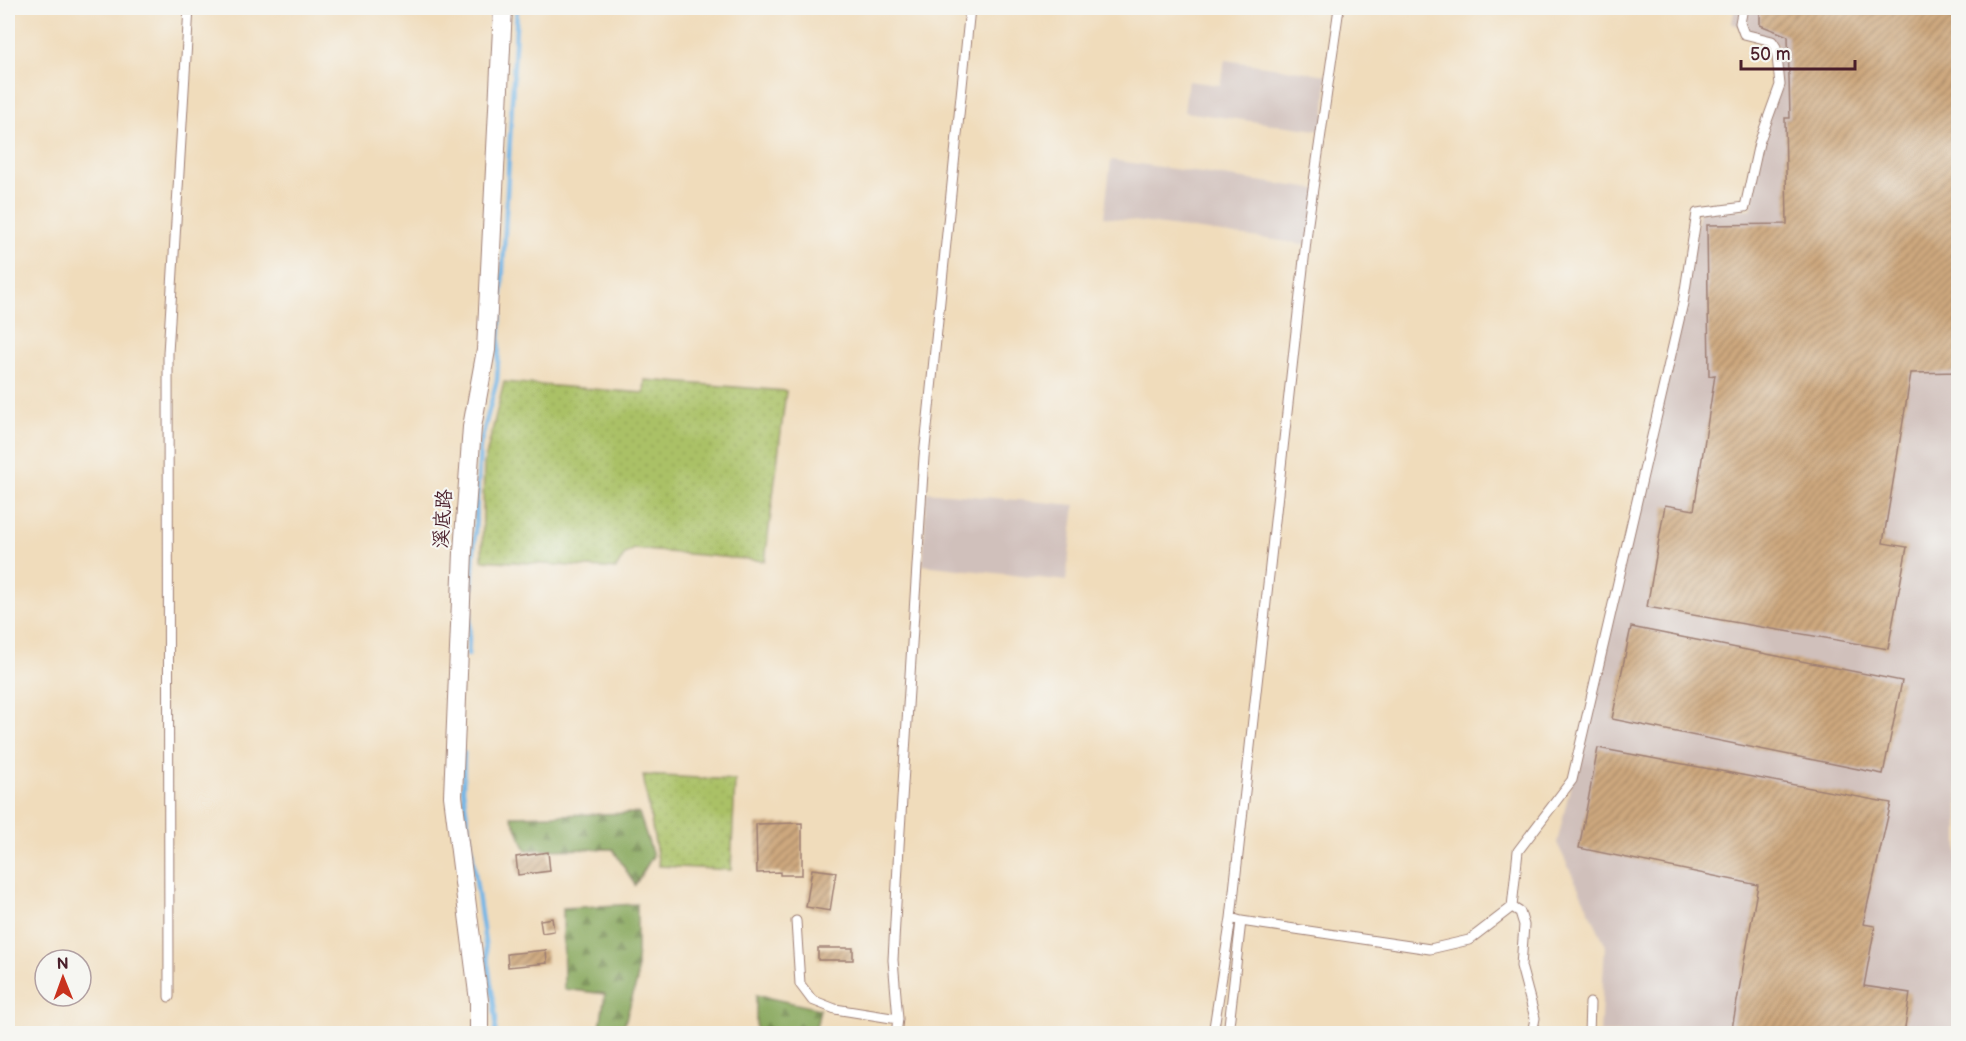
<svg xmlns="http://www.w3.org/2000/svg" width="1966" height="1041" font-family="'Balsamiq Sans','LXGW WenKai TC',sans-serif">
<defs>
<pattern id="grass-dots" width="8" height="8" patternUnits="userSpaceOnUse" patternTransform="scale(1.5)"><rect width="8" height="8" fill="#aac166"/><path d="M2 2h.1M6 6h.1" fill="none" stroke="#94a559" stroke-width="1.8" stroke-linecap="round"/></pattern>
<pattern id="forest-firs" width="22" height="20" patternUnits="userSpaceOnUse" patternTransform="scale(1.5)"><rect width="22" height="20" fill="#87a75b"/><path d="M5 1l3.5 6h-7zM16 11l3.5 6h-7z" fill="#70874b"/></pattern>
<pattern id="building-hatch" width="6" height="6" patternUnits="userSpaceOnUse" patternTransform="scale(1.5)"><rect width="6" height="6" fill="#cda87e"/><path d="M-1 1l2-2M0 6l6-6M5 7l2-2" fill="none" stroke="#a88867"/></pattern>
</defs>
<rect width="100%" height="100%" fill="#f6f6f2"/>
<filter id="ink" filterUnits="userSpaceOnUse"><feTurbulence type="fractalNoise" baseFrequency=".0167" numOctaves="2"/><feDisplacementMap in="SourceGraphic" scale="12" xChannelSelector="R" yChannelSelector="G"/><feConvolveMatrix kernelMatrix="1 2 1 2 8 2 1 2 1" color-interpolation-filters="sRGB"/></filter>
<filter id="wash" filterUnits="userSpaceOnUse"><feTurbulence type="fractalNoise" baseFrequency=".008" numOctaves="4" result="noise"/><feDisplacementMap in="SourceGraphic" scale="24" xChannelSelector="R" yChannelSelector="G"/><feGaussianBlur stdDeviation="1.35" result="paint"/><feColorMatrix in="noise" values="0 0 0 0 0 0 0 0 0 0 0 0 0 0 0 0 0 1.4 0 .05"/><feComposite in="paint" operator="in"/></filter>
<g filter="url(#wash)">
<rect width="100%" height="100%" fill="#f0dcbb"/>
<path fill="#d0c0bb" d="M1735,8H1958V1033H1600L1605,944L1557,843L1667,375L1700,211L1751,209L1778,45L1732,23Z
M1225,60L1327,75L1324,131L1184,112L1188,81L1220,85Z
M1111,160L1321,190L1311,245L1104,217Z
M926,492L1075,505L1066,581L923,565Z"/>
<path fill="url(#grass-dots)" stroke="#7a7048" stroke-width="1.5" d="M645,380L786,391L765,561L634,549L625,554L616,569L482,560L484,464L504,382L644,393Z
M643,775L735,780L731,870L659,866Z"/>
<path fill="url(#forest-firs)" stroke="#686343" stroke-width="1.5" d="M639,813L653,856L635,885L613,849L526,850L511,816Z
M637,904V981L622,1033H599L605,994L564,989L563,908Z
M756,995L820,1009L815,1033H756Z"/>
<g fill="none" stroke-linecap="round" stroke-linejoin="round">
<path stroke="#71b5e7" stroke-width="4.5" d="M468,655L480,445L497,380L517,8
M464,753L463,790L496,1019L495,1034"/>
</g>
<g id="blocks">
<path fill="url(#building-hatch)" d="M1760,8H1959V211H1957L1959,372L1911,373L1883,543L1907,547L1888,649L1647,607L1665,505L1694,510L1715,375L1709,376L1707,225L1787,224L1785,118H1790L1788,36L1760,25Z
M1631,627L1902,681L1883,774L1612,719Z
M1598,748L1891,803L1863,924L1875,926L1864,986L1910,993L1904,1034H1882L1856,1029L1855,1034H1731L1758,885L1579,848Z
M802,823V875H780V872L757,873L756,824Z
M548,852L550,871L518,875L516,857Z
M812,869L836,872L830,911L806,907Z
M552,918L554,931L542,933L540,920Z
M818,948H853V960H818Z
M546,950L547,963L508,967L507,954Z"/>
</g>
</g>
<g filter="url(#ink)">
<use href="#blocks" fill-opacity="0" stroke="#9d7e73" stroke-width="1.5"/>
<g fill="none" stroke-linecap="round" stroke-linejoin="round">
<defs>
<path id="lane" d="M1512,907L1520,912L1524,925L1521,966L1535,1018L1532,1034
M1231,918L1241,921L1430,949L1469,940L1512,907L1518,851L1572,780L1683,303L1697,213L1745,207L1759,143L1780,85L1776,47L1772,41L1744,34L1740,23L1743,8
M796,921L800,984L812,1000L835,1009L898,1019
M169,997L168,353L189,8
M896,1034L898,1019L893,960L899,846L924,457L970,8
M1213,1034L1231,918L1308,223L1339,8
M1228,1034L1241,921
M1589,1034L1590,1003"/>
<path id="street" d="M479,1034V1001L453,796L463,552L472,427L486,350L503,8"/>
</defs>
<use href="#lane" stroke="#9d7e73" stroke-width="11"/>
<use href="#street" stroke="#9d7e73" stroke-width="20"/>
<use href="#lane" stroke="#fff" stroke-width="9"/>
<use href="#street" stroke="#fff" stroke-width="18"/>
</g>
</g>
<g text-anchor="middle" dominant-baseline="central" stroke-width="4.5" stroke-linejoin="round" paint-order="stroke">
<g font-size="20" fill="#4a1f2b" stroke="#f6f6f2">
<text transform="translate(443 519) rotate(-86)">溪底路</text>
</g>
</g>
<rect width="1966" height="1041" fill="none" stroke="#f6f6f2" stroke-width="30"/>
<g transform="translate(63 978) rotate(359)"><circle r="28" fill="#f6f6f2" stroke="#b1a0a2" stroke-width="1.5"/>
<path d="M0-4.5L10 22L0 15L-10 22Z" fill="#c8321e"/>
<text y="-9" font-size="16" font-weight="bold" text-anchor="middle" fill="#4a1f2b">N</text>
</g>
<path d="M1741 60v9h114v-9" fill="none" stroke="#4a1f2b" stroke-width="3"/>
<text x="1750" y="60" font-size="18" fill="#4a1f2b" stroke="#f6f6f2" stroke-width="4.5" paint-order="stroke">50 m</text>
</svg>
